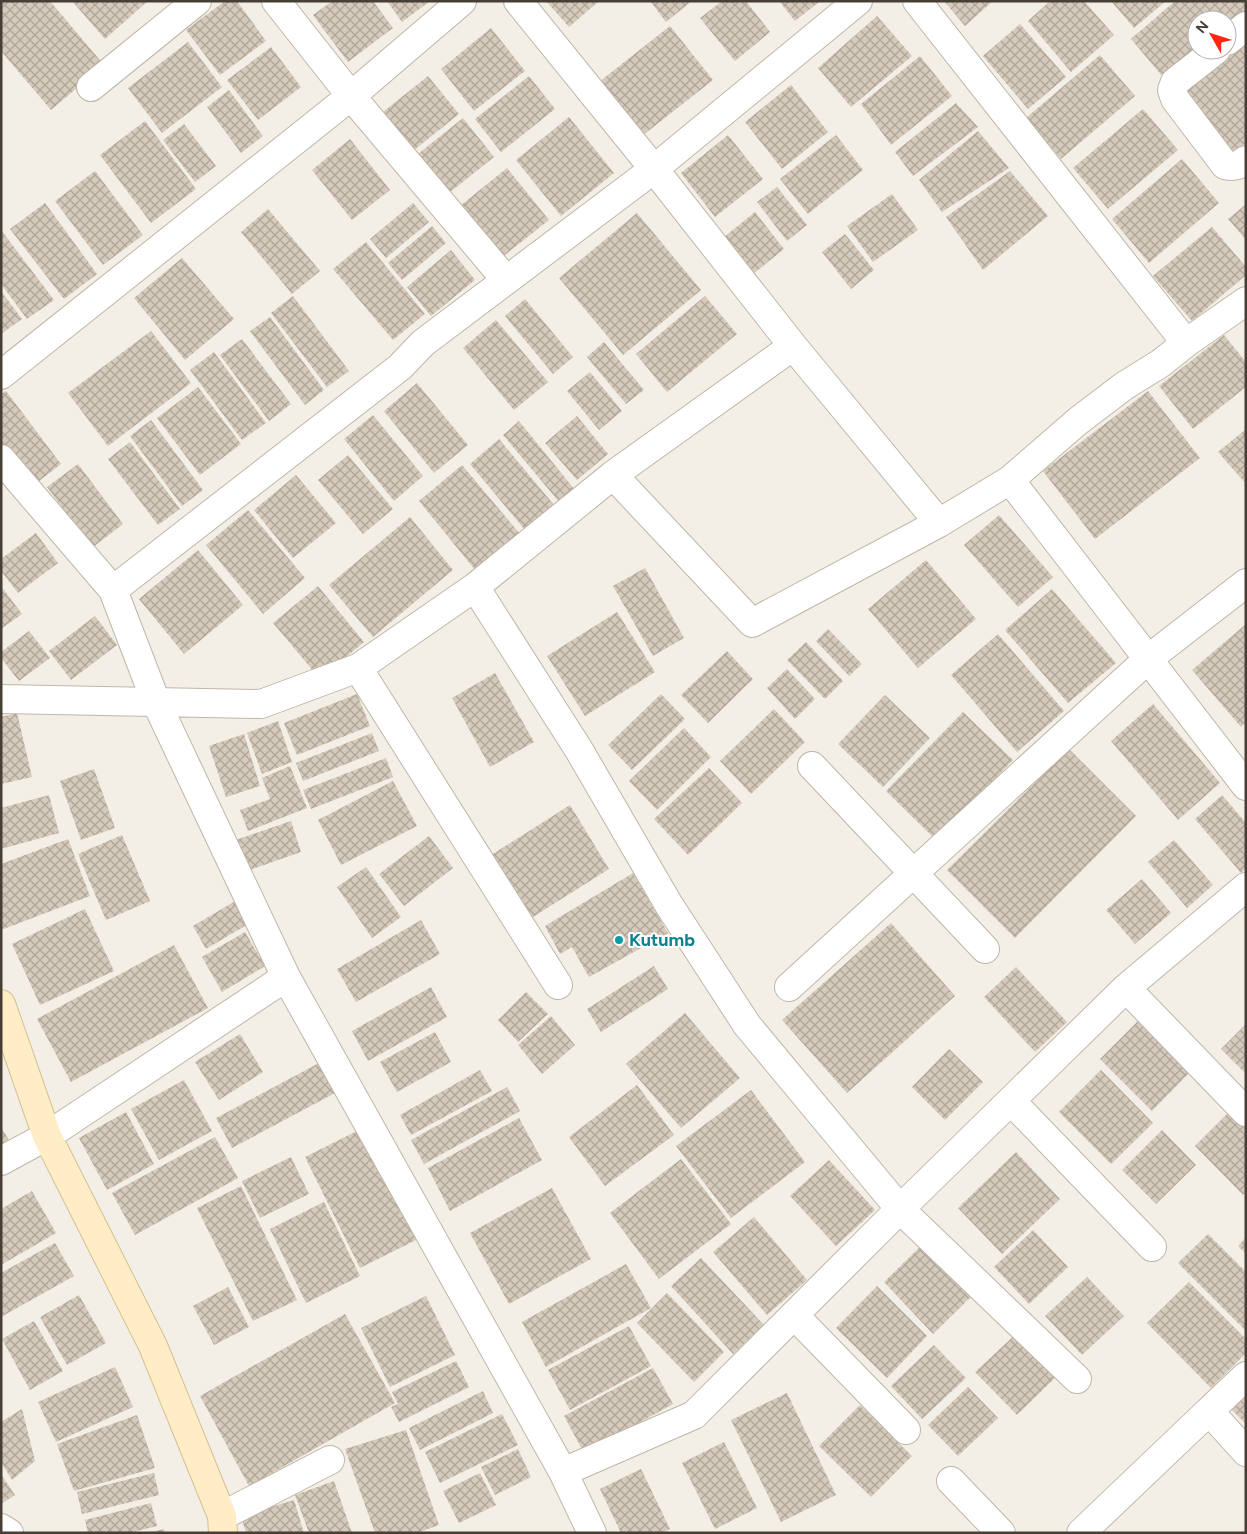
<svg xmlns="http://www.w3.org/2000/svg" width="1247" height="1534" font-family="Figtree,sans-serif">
<defs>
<pattern id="building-cross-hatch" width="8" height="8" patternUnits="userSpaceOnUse" patternTransform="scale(1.25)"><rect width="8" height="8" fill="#d5cabb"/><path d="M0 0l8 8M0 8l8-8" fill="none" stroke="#afa599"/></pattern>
</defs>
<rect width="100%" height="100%" fill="#f4efe6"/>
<path fill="url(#building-cross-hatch)" d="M1,1H50L104,65L51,110L1,51Z
M72,1H148L105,39Z
M225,1H237L266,41L220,75L186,30Z
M332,1H373L393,28L348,62L313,15Z
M387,1H430L402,22Z
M546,1H599L569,27Z
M650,1H692L666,22Z
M722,1H746L770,32L735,61L700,18Z
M779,1H820L795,21Z
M944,1H993L965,26Z
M1050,1H1084L1114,35L1071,72L1028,21Z
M1111,1H1166L1134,28Z
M1175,1H1246V17L1227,33V20H1197V50L1168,83L1131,39Z
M877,16L912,56L851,107L818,68Z
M1020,24L1066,77L1028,109L983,56Z
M670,26L713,80L642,136L599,82Z
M491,28L525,71L474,111L441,69Z
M1246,38V143L1231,154L1178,90Z
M188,42L222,87L162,133L128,88Z
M271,47L301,87L258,120L227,80Z
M1100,55L1135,96L1061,159L1026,118Z
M920,56L952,96L891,145L861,104Z
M428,76L459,114L413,151L383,112Z
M529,76L555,109L501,152L475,119Z
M791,85L828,132L782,169L745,122Z
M229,90L263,136L241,153L207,107Z
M956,103L978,127L913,176L895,152Z
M1143,109L1178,150L1108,209L1073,168Z
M569,117L614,173L561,216L516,160Z
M463,118L494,157L449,193L418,154Z
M145,121L196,189L151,223L100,155Z
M184,124L216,166L195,182L163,140Z
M978,131L1009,168L942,212L919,180Z
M728,135L763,179L715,217L681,173Z
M836,135L863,170L808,214L780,179Z
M350,139L390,190L352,220L312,170Z
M1182,159L1219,203L1149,263L1112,219Z
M507,168L549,220L501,258L460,206Z
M95,171L143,235L103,265L55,201Z
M1010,171L1048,216L983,270L946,217Z
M777,187L807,225L787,241L757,202Z
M892,194L918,230L873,262L847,226Z
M45,203L97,274L64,299L10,229Z
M413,203L429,222L386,258L370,239Z
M1246,204V240L1228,219Z
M268,209L320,271L292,294L241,232Z
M755,212L784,249L753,274L724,237Z
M637,213L701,290L623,355L559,278Z
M432,226L446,243L402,280L388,263Z
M1212,227L1246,267V275L1192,321L1153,276Z
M1,230L54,300L27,319L1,284Z
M845,234L874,270L851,289L822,252Z
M366,242L425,314L393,340L333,269Z
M451,250L475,280L431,316L407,287Z
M182,258L234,319L185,360L134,298Z
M1,291L22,319L1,334Z
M293,296L349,371L327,387L271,313Z
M705,296L737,334L667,392L636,354Z
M525,299L573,357L553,374L505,316Z
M270,317L324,390L305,405L250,331Z
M496,320L548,382L514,410L463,348Z
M151,331L191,383L108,446L68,393Z
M1224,335L1246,362V387L1193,429L1159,386Z
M242,339L291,404L269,421L220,355Z
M604,342L644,390L626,404L587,357Z
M214,352L266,423L242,440L190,370Z
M590,372L622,411L599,430L567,391Z
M417,383L468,445L434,473L384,411Z
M198,387L241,444L200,475L157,418Z
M6,391L61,464L34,485L1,442V394Z
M1148,391L1200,458L1095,539L1043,471Z
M373,415L423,476L394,501L344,439Z
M577,416L608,454L577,480L545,443Z
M151,420L203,490L182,506L130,436Z
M519,421L575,490L560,503L503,435Z
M1246,429V484L1218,452Z
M499,439L554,505L525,530L470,464Z
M130,442L180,509L158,525L108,459Z
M348,455L393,509L363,534L318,480Z
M78,464L123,524L92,548L47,487Z
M462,465L520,534L476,571L419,501Z
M296,475L336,523L293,558L254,510Z
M248,510L305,578L263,614L206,545Z
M999,515L1053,577L1018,607L964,545Z
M410,517L453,570L373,637L329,585Z
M36,533L58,563L18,593L1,571V559Z
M198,550L243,605L184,654L139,599Z
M926,560L976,619L918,668L868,609Z
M645,568L684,638L653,656L613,586Z
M1,586L22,614L1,629Z
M318,586L364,642L320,679L273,623Z
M1052,589L1116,663L1068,703L1005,630Z
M617,612L655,672L585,716L547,656Z
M95,616L117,645L71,680L49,651Z
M1246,624V722L1241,727L1192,670Z
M828,629L862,664L849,676L816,641Z
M29,631L50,658L19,681L1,658V652Z
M998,634L1064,711L1017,752L951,675Z
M806,642L843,681L825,699L787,660Z
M727,651L753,679L708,723L681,695Z
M787,669L815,699L795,719L767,688Z
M495,673L534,742L490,767L452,698Z
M357,694L370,726L297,755L284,723Z
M661,694L685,719L632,770L608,745Z
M885,695L930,738L883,787L838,744Z
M1153,704L1220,783L1178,820L1111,741Z
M774,709L805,742L751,794L720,761Z
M963,712L1013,760L936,840L886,791Z
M17,713L32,777L1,784V717Z
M278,721L292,762L262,774L247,733Z
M684,728L711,757L657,810L629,781Z
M372,733L379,751L303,781L296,763Z
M244,734L260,786L226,797L209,746Z
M1069,749L1136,816L1015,938L947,870Z
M386,758L393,777L311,809L303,790Z
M290,766L307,808L248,831L240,810L270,799L262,778Z
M709,768L742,803L688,855L654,819Z
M94,769L115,828L81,840L60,781Z
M393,781L417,826L341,865L318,820Z
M49,795L59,833L1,849V808Z
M1222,795L1246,823V868L1241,873L1195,819Z
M570,805L609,869L525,922L485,859Z
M291,821L301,852L241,873L230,842Z
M122,835L150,901L106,920L78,854Z
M429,836L453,868L404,906L379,874Z
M68,839L90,896L1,930V864Z
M1174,840L1213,885L1187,908L1148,862Z
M366,867L401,917L372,938L337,887Z
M633,873L668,933L589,977L572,947L560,954L545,926Z
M1142,879L1171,913L1135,944L1106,910Z
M242,897L255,920L206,949L193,926Z
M85,909L114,971L40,1005L12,944Z
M421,920L440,954L356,1002L337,969Z
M891,923L955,996L847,1093L782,1020Z
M245,932L265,966L222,992L202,957Z
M174,945L208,1008L71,1082L37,1019Z
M654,966L668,989L601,1032L587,1009Z
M1016,967L1067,1022L1035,1052L984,997Z
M431,987L447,1017L368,1061L352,1031Z
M526,992L548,1014L518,1042L498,1020Z
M685,1013L740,1078L681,1128L626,1064Z
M551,1016L575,1045L542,1074L518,1045Z
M1140,1019L1191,1071L1152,1111L1100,1059Z
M1246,1024V1074L1221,1049Z
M435,1032L451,1062L397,1092L380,1062Z
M240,1034L263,1072L219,1100L195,1062Z
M949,1049L983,1082L945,1120L912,1087Z
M319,1063L335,1093L232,1148L216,1118Z
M480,1070L492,1091L411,1135L400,1115Z
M1101,1070L1153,1123L1111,1164L1059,1112Z
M184,1080L212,1131L159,1160L131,1109Z
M637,1085L674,1135L605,1186L569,1137Z
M507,1087L520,1111L424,1164L411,1140Z
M751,1090L805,1162L731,1218L676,1146Z
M126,1112L154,1164L107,1190L79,1138Z
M1229,1112L1246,1128V1193L1243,1195L1195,1146Z
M519,1118L542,1160L450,1211L428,1168Z
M1,1127L10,1142L1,1147Z
M363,1128L418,1239L360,1268L305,1157Z
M1162,1130L1196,1165L1156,1204L1122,1170Z
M215,1137L238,1178L135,1235L112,1193Z
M1016,1152L1060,1199L1002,1254L958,1208Z
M291,1157L309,1194L260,1218L242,1181Z
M681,1159L731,1224L659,1279L610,1213Z
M829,1160L875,1210L836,1246L790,1196Z
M241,1186L297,1300L253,1321L197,1208Z
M552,1188L591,1259L509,1304L470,1233Z
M32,1191L56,1233L1,1265V1209Z
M324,1202L360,1276L306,1303L270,1229Z
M754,1217L807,1280L767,1315L713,1252Z
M1033,1230L1068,1267L1029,1304L994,1267Z
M1208,1234L1246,1272V1331L1178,1263Z
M1246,1237V1254L1238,1246Z
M925,1242L974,1294L933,1334L884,1282Z
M55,1243L74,1276L1,1317V1273Z
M701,1258L764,1325L733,1354L671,1286Z
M626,1264L651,1308L546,1367L522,1322Z
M1087,1277L1124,1316L1082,1355L1045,1316Z
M1189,1282L1246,1339V1353L1211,1388L1147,1323Z
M877,1286L927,1336L887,1378L836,1328Z
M228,1287L249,1327L214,1345L193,1306Z
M667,1293L724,1352L694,1382L637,1323Z
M79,1295L106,1343L67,1365L40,1317Z
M426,1296L455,1355L390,1387L361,1328Z
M345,1314L395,1403L249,1486L200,1396Z
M34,1321L63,1371L30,1390L2,1339Z
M629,1326L651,1366L570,1410L548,1370Z
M1016,1334L1056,1377L1017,1415L975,1372Z
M934,1345L966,1378L922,1419L891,1386Z
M456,1361L469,1387L399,1422L391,1407L398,1404L392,1392Z
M115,1367L133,1407L56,1442L38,1402Z
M653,1368L673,1404L584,1453L564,1416Z
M968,1387L998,1418L958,1456L928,1425Z
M483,1391L493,1413L420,1450L409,1428Z
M787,1393L836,1495L781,1522L731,1420Z
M1246,1393V1424L1230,1408Z
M860,1405L912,1456L871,1497L819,1446Z
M22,1409L35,1461L12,1480L1,1462V1422Z
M502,1414L518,1445L440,1483L425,1452Z
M137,1415L155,1468L74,1491L57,1444Z
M406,1430L439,1525L417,1533H375L345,1449Z
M724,1442L757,1508L715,1529L682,1463Z
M518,1449L531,1477L495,1495L481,1467Z
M641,1469L670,1529L662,1533H621L600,1489Z
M154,1473L159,1495L82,1514L77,1492Z
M480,1473L496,1505L459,1523L443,1491Z
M1,1474L15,1495L1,1504Z
M334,1481L352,1533H309L295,1495Z
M294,1500L304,1533H246L241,1516Z
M151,1503L157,1526L129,1533H88L85,1520Z
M164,1529L165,1533H150V1532Z"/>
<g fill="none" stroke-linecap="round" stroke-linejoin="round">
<defs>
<path id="street" d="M276,1L351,96L506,280
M518,1L654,169L793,346L939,523
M917,1L1186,343
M1227,41L1246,26
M1216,50L1175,82L1172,90L1175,99L1225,165C1234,167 1238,166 1246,160
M91,87L197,1
M1,375L351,96L462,1
M1,459L113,590L156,702L286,977L563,1472L592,1533
M613,475L752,623L939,523L1010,480L1078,421L1124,386L1161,363L1186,343L1246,301
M1010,480L1246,786
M475,587L579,750L669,905L747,1025L900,1209L1077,1379
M113,590L400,367L423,343L654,169L858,1
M358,668L558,985
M1,699L261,704L358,668L475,587L613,475L793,346
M812,766L985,949
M789,987L1148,659L1246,583
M1126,988L1246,1112
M1011,1101L1152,1247
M1,1161L47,1136L286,977
M795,1316L906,1430
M1209,1411L1246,1376
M563,1472L694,1415L900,1209L1126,988L1246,887
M951,1481L1001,1533
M222,1516L330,1460
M1,1528L9,1533
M1081,1533L1209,1411L1246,1452"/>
<path id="secondary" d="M1,1004L47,1136L153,1346L222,1516L223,1533"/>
</defs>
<use href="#street" stroke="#bfb6a9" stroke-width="30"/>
<use href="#secondary" stroke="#d5c095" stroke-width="30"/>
<use href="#street" stroke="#fff" stroke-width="28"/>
<use href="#secondary" stroke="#ffedc5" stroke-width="28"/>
</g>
<circle fill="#0f9aa8" stroke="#fff" stroke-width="2" cx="619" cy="940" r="5"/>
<g text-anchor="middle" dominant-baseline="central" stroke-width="4" stroke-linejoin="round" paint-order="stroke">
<g font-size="18" font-weight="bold" fill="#0d838f" stroke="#fff" text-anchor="start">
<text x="629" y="940">Kutumb</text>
</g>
</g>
<rect width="1247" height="1534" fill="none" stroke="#473f35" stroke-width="5"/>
<g transform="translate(1212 35) rotate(309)"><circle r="24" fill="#ffffff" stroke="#b5b2ae"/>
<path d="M0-4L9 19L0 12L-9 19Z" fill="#ff2712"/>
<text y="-8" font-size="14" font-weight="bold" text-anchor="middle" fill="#473f35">N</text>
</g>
</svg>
